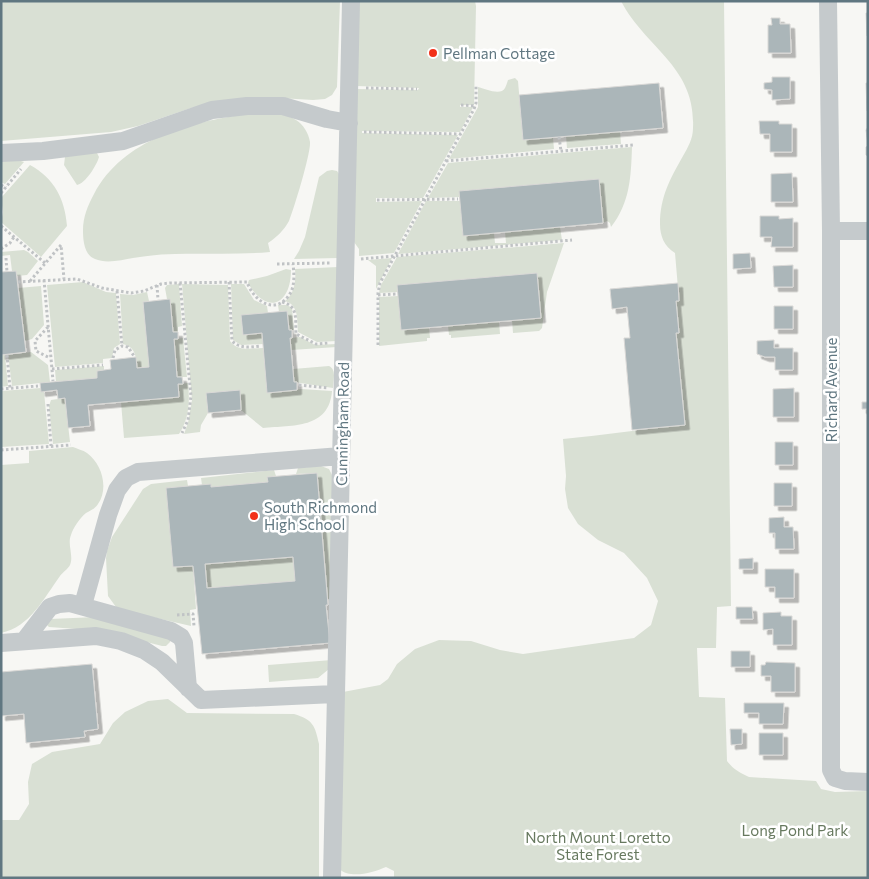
<svg xmlns="http://www.w3.org/2000/svg" width="869" height="879" font-family="Commissioner,sans-serif">
<defs>
<filter id="shadow"><feDropShadow dx="4.5" dy="4.5" stdDeviation="0" flood-color="#0004"/></filter>
</defs>
<rect width="100%" height="100%" fill="#f7f7f4"/>
<path fill="#d9e0d4" d="M1,1H340L337,87L332,95L325,99L313,100L263,97L191,108L138,126L111,132L1,141Z
M359,1H475L476,6L474,105H460V107H473L460,132L362,131V133L458,135L423,198H376V202L422,201L394,253L359,256V249L354,242L356,89L418,90L419,88L356,86Z
M621,1H724L731,606L717,607L716,648H697L699,697L725,698L727,761C733,769 740,773 749,777L816,781L821,789L835,792L868,791V878H394V871L386,867C372,873 351,879 339,869L343,692L380,685L388,679L397,664L415,649L439,640L471,641L500,650L523,654L634,638L651,625L658,601L647,578L624,553L598,540L578,524L568,508L565,489L566,476L563,439C604,435 644,429 685,425L676,333H679L676,301L679,300L675,253C664,246 660,236 660,224C660,197 670,179 683,156C688,147 693,139 693,128C696,66 646,49 621,1Z
M515,78L518,81L523,140L553,138L554,149L449,159L478,107V87C485,89 501,96 505,88C506,86 507,83 508,80Z
M247,114C262,114 283,111 296,120C303,124 309,134 310,142C311,153 294,209 289,221C284,230 277,237 268,243L270,252C238,255 207,253 175,254C161,254 147,256 133,258C122,260 106,264 95,259C84,255 83,240 83,230C83,217 88,205 94,194C123,139 190,122 247,114Z
M620,131L621,144L567,148L566,136Z
M632,147C631,177 630,203 611,227L610,223L607,221L603,223L599,179L460,191V197L428,198L448,163Z
M97,153L99,157C97,165 85,184 77,185L64,165L65,157L69,155Z
M18,160L24,162L5,184L1,182V161Z
M30,165C54,178 65,199 67,226L41,257L1,222L3,212L1,198Z
M332,170L337,171L339,174L338,258L294,259L299,251L305,237L319,177L327,171Z
M426,201H460L494,233L495,243H506L505,232L560,227L562,240L398,254Z
M564,243L547,292L542,328L539,331L513,333L512,320L541,318L537,273L398,285V292L379,293L381,285L397,257Z
M24,250L28,252L38,261L27,275L17,276L16,271H12L10,255L1,256V252Z
M392,258L376,289V266L368,260Z
M338,267L337,341L317,342L298,332C297,320 299,305 285,301C295,293 296,281 295,269Z
M286,269L291,270C291,305 267,316 248,283L249,280L267,276Z
M83,282L106,292L116,293L120,344L114,348L112,358L103,359V363L55,367L47,285Z
M179,284L182,326L178,327V332H173L165,288L167,285Z
M182,284L228,285L230,341C238,352 251,348 263,348L267,393L301,389L332,391C329,429 293,425 263,428L241,410L239,390L207,393L208,413L201,425L200,432L184,434L188,423L192,400Z
M231,284H244L254,300L267,306L268,313L241,316L243,335L262,333L263,344L241,345L233,340Z
M41,286L44,325L32,339L25,341L18,288Z
M147,292L149,301L143,302L149,367L137,368C136,357 136,347 123,344L120,294L133,295Z
M398,296L429,327L430,338H427V341L379,346V297Z
M278,305H287L292,308L294,330H289L287,311L279,312Z
M499,321L500,334L451,338V335H449L448,326Z
M300,337L315,345L337,344V347L291,350L290,338Z
M183,338L187,377H177L174,339Z
M31,352L48,365L50,382L12,386L8,355Z
M1,355H5L8,386L1,387Z
M104,366V370L97,371V378L56,382L55,370Z
M329,366C337,370 333,380 333,388L294,382L293,369Z
M188,383C190,401 189,419 179,434L124,438L121,402L179,397L178,384Z
M41,388L44,392L49,444L1,447V391Z
M65,398L70,442L53,444L49,406L51,400Z
M73,447C77,449 83,450 87,453C102,464 109,488 98,504C95,509 91,510 86,513C80,518 73,528 71,535C67,544 74,556 70,565C68,569 63,572 60,576C44,598 30,627 1,633V465L29,463V451Z
M321,466L329,469L333,477L331,598L328,599L317,473L296,474L298,468Z
M274,470L276,476L267,477L268,482L211,487V484L202,485L201,478Z
M187,480L188,486L167,488L173,567L193,566L196,609L190,610L191,626L139,614L116,607L108,596L106,558L107,551L112,537L143,489L151,484Z
M293,557L295,581L207,588L205,564Z
M96,617L171,639L170,642L166,646H162L104,631L49,627L46,624L50,619Z
M332,660L329,669L318,678L269,682L268,665Z
M168,699L187,713L294,714C313,720 315,725 319,744V878H1V820H19L29,804L28,782L32,764L52,752L100,744L113,723L125,712L148,701Z"/>
<path fill="#abb6b9" stroke="#d9d8d6" fill-rule="evenodd" filter="url(#shadow)" d="M866,13H868V36H867Z
M771,18H780V24H790L791,53H768V25H772Z
M772,77H790V99L772,100V90L764,89V83L772,82Z
M659,83L663,128L523,140L519,95Z
M866,83H868V111H867Z
M759,121H779V124H792V152H770V134H760Z
M868,127V157L866,155V147L868,145L866,130Z
M792,173L793,202H771V174Z
M599,179L603,223L463,236L459,191Z
M760,216H779V219L793,218V247H771L772,237H760Z
M750,253L751,268L733,269V254Z
M793,265V287H774L773,266Z
M16,271L26,352L1,355V272Z
M537,273L541,318L401,330L397,285Z
M678,283L679,301H676L679,333H676L685,425L632,430L624,338H630L627,307L612,309L610,289Z
M170,299L173,332H178V339H174L177,377H182L183,384H178L179,397L88,405L90,426L68,428L65,398L58,399L57,390L41,392L40,383L97,378V371L111,369L110,360L136,357L137,368L149,367L143,302Z
M774,306H793V329H774Z
M287,311L289,330H292V338H290L294,382H297V390L267,393L262,333L243,335L241,315Z
M774,340V348H793V370H775V357H765L757,354V341Z
M794,388V417H773V389Z
M240,390L241,410L208,413L206,393Z
M862,402H868V409H862Z
M775,442H793V465H775Z
M317,473L328,605H326L330,643L202,654L193,566L173,567L166,488L211,484V487L268,482L267,477ZM293,557L295,581L207,588L205,564Z
M774,483H792V506H774Z
M784,517V527H793L794,549H775V533H769V518Z
M753,558V569H739V559Z
M765,569H794V598H775V587H765Z
M736,607H752L753,619H736Z
M781,612V616H792V645H773V629L763,630V613Z
M731,651H750V667H731Z
M766,662L795,663V692H771V676H761V665H765Z
M92,664L98,729L84,731L85,737L26,743L24,714L1,716V672Z
M744,703H784L783,724H759V713H744Z
M730,729H742V744L731,745Z
M759,733H783V755H759Z"/>
<g fill="none" stroke-linecap="round" stroke-linejoin="round">
<path stroke="#c0c3c5" stroke-width="3" stroke-dasharray="2.5 2.5" stroke-linecap="butt" d="M366,88L417,89
M461,105L476,106
M364,132L461,134
M559,137L561,151
M446,161L634,145
M1,185L6,188
M1,193L21,169
M377,200L458,199
M1,226L45,263
M1,249L10,243L14,237
M6,258L7,272
M361,259L572,240
M277,264L330,263
M44,280L53,381
M30,281L61,245L64,279
M18,282L77,279L102,288L131,293L144,291L161,284L170,283L247,282C254,302 277,317 291,292C295,283 294,273 293,264
M229,282L232,341C240,349 250,347 261,346
M180,283L191,396L188,420L182,433
M157,285L158,300
M117,291L122,346
M378,295L397,294
M282,302C299,306 295,320 296,334L316,344L329,343
M48,327L35,341L36,351L50,358
M378,345V293L380,283L474,109L476,103V85
M7,355L10,388
M113,358L115,350L122,346L128,347L134,356
M52,369L103,365
M299,385L328,388
M1,389L38,386
M48,404L51,446
M1,450L71,445
M177,615L193,614L194,626"/>
<path stroke="#c5cacc" stroke-width="18" d="M828,1L831,231V770L835,778L845,781L868,782
M1,153L43,151L123,141L212,110L247,106H283L327,119L349,123
M831,231H868
M83,605L108,515L117,490L126,478L138,472L341,456
M24,641L50,607L59,604L70,603L171,631L181,637L184,643L188,688
M1,643L96,636L121,641L144,650L162,662L201,700L335,694
M332,878L351,1"/>
</g>
<g fill="#f23119" stroke="#fff" stroke-width="2">
<circle cx="433" cy="53" r="5"/>
<circle cx="254" cy="516" r="5"/>
</g>
<g text-anchor="middle" dominant-baseline="central" stroke-width="5" stroke-linejoin="round" paint-order="stroke">
<g font-size="15" fill="#607781" stroke="#fff" text-anchor="start">
<text x="443" y="53">Pellman Cottage</text>
<text x="264" y="507">South Richmond<tspan x="264" dy="17">High School</tspan></text>
</g>
<g font-size="15" fill="#607781" stroke="#fff">
<text transform="translate(831 390) rotate(-90)">Richard Avenue</text>
<text transform="translate(342 424) rotate(-89)">Cunningham Road</text>
</g>
<g font-size="15" fill="#67795f" stroke="#fff">
<text x="795" y="830">Long Pond Park</text>
<text x="598" y="837">North Mount Loretto<tspan x="598" dy="17">State Forest</tspan></text>
</g>
</g>
<rect width="869" height="879" fill="none" stroke="#607781" stroke-width="5"/>
</svg>
